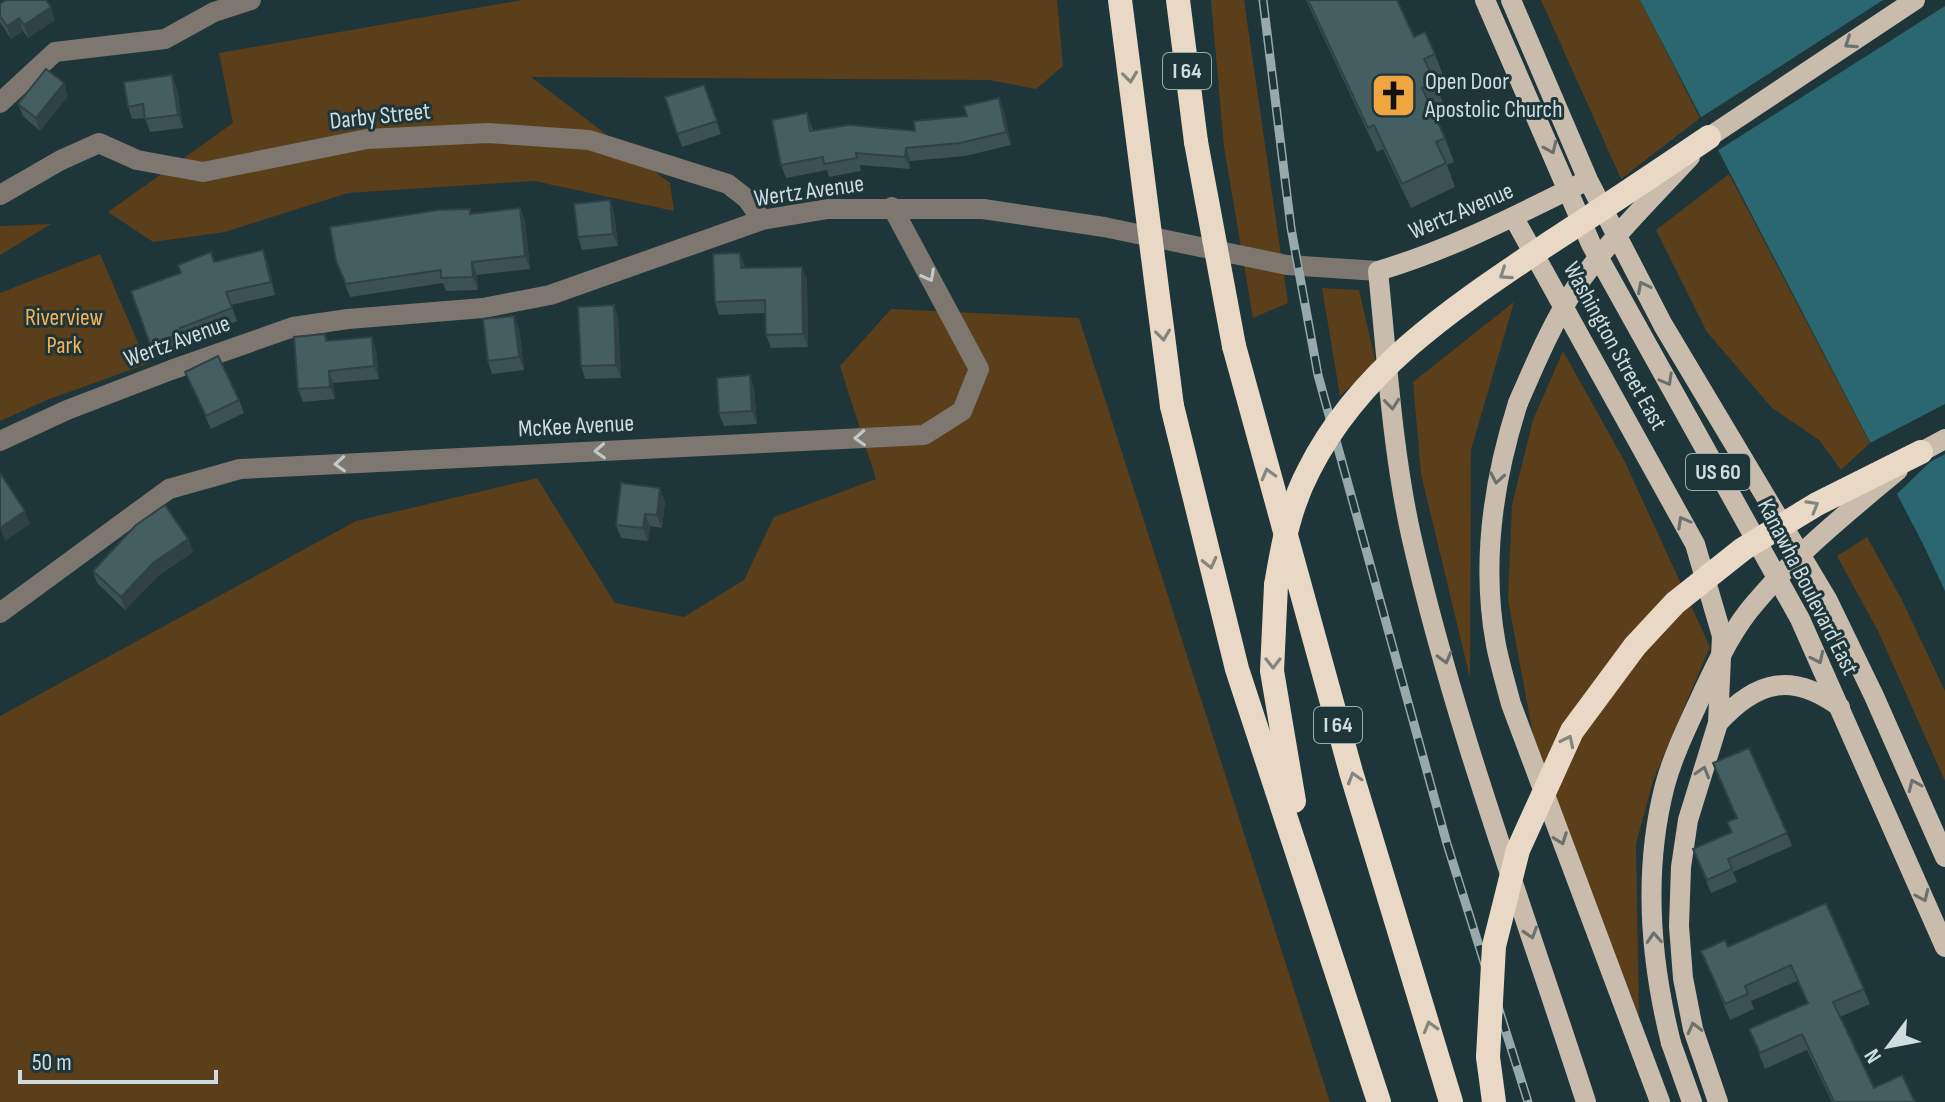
<svg xmlns="http://www.w3.org/2000/svg" width="1945" height="1102" font-family="'Sofia Sans Condensed',sans-serif">
<rect width="100%" height="100%" fill="#1e3539"/>
<path fill="#5b3e1a" d="M522,0H1057L1063,66L1036,89L989,80L531,77L670,183L674,211L534,181L348,193L225,232L153,242L108,212L233,123L219,53Z
M1211,0H1244L1288,303L1253,318L1224,147Z
M1541,0H1640L1700,118L1621,179Z
M1729,174L1870,443L1841,470L1819,440L1772,408L1707,332L1656,230Z
M51,224L0,255V226Z
M100,254L147,364L47,400L0,421V293Z
M1322,288L1359,290L1376,363L1340,396Z
M1514,302L1471,450L1470,678L1421,474L1413,382Z
M891,309L1079,318L1330,1102H0V716L356,521L537,478L615,603L684,617L744,580L774,517L876,479L840,366Z
M1563,351L1625,462L1710,647L1653,781L1636,844L1639,1017L1534,740L1508,600L1512,505L1533,420Z
M1867,537L1902,600L1945,691V781L1878,631L1837,556Z"/>
<path fill="#2a6770" d="M1640,0H1945V591L1923,544Z"/>
<path fill="#1e3539" d="M1883,0H1945V6L1717,151L1700,118Z
M1945,404V454L1930,462L1897,494L1870,443Z"/>
<g fill="none" stroke-linecap="round" stroke-linejoin="round">
<path stroke="#7d776f" stroke-width="20" d="M0,103L55,52L165,39L214,12L251,0
M0,195L61,160L99,143L137,160L203,172L367,139L488,133L589,140L728,184L747,199L762,220
M0,441L67,410L171,370L293,327L348,319L483,308L550,295L762,220L828,209H983L1104,227L1287,265L1378,271
M0,613L169,489L240,469L924,435L962,411L979,369L892,207"/>
<path stroke="#cabcad" stroke-width="20" d="M1485,0L1591,244L1800,619L1945,947
M1511,0L1588,180L1663,325L1828,601L1874,696L1945,857
M1709,137L1915,0
M1514,218L1695,544L1722,636L1718,723L1688,820L1681,867L1679,926L1683,978L1693,1029L1718,1102
M1518,403C1493,481 1481,564 1496,645C1500,665 1506,685 1511,704L1660,1102
M1921,452L1945,439
M1718,723C1757,680 1792,672 1840,707
M1671,1043L1692,1102
M1586,1102C1526,916 1454,725 1411,535C1392,449 1387,358 1378,271C1452,249 1519,214 1588,180"/>
<path stroke="#e8d8c5" stroke-width="24" d="M1178,0L1196,142
M1234,346L1351,772L1451,1102
M1172,406L1237,669L1379,1102
M1276,585L1272,671L1294,801
M1488,1057L1494,1102"/>
<defs>
<path id="rail" d="M1263,0L1291,228L1318,375L1447,844L1528,1102"/>
</defs>
<use href="#rail" stroke="#98a9ac" stroke-width="9"/>
<use href="#rail" stroke="#1e3539" stroke-width="6" stroke-dasharray="18" stroke-linecap="butt"/>
<path stroke="#cabcad" stroke-width="20" d="M1518,403C1535,364 1552,323 1576,287C1609,240 1651,199 1690,157
M1671,1043C1650,959 1643,870 1665,785C1674,752 1690,721 1704,690C1719,659 1733,628 1756,602C1798,552 1848,512 1898,470"/>
<path stroke="#e8d8c5" stroke-width="24" d="M1120,0L1172,406
M1196,142L1234,346
M1276,585C1283,544 1289,508 1309,470C1361,367 1456,306 1548,244C1602,209 1656,173 1709,137
M1488,1057L1494,946L1518,850L1572,731L1635,646L1675,603L1743,549L1817,504L1921,452"/>
</g>
<path fill="#3b5154" d="M1306,0H1397L1414,37L1435,54L1444,78L1435,82L1444,106L1433,111L1445,138L1454,162L1447,165L1455,187L1411,208L1383,149L1377,152Z
M0,4L55,20L28,38L23,31L11,39L0,22Z
M704,85L721,134L682,147L665,97Z
M177,88L183,128L150,132L145,118L132,119L128,107Z
M68,96L40,131L23,116L18,104Z
M999,98L1004,111L1011,145L965,156L910,161V169L860,165L861,171L829,177L827,170L786,178L781,165L807,113L813,131H915L967,116Z
M520,208L525,221L530,269L477,275L478,290L446,291L443,283L350,297L336,261L472,213Z
M614,212L618,246L582,250L578,237Z
M740,253L745,268L802,267L807,280L808,347L771,348L766,335V313L719,315L715,302Z
M214,262L268,263L275,295L231,305L237,321L185,341L187,346L154,357L131,291Z
M614,305L618,318L621,378L585,379L581,366Z
M519,328L524,370L492,374L488,361Z
M325,334L328,341L376,350L379,379L333,383L335,399L303,402L298,389Z
M185,372L239,400L244,413L211,429Z
M754,388L757,424L724,426L719,413Z
M665,501L662,528L650,526L648,541L621,538L616,525Z
M188,539L193,552L158,576L125,610L97,583L93,571Z
M1713,763L1787,833L1792,846L1733,872L1737,882L1711,893L1693,849L1731,832L1727,822L1736,818Z
M1826,903L1870,1004L1840,1017L1874,1088L1915,1102H1832L1807,1050L1765,1069L1749,1029L1807,1003L1797,981L1751,1001L1754,1009L1730,1020L1701,951L1728,947Z"/>
<path fill="#304245" d="M51,7L55,20L28,38L24,25Z
M19,18L23,31L11,39L7,26Z
M172,75L177,88L183,128L178,115Z
M64,83L68,96L40,131L36,118Z
M999,98L1004,111L1011,145L1006,132Z
M906,148L910,161V169L905,157Z
M610,200L614,212L618,246L613,234Z
M520,208L525,221L530,269L525,256Z
M263,250L268,263L275,295L271,282Z
M740,253L745,266L746,281L741,268Z
M472,262L477,275L478,290L473,277Z
M802,267L807,280L808,347L803,334Z
M614,305L618,318L621,378L616,365Z
M514,316L519,328L524,370L519,357Z
M372,337L376,350L379,379L374,366Z
M329,371L333,383L335,399L330,387Z
M750,375L754,388L757,424L752,411Z
M660,488L665,501L662,528L657,515Z
M25,511L30,524L5,541L0,528Z
M645,514L650,526L648,541L643,528Z
M188,539L193,552L158,576L125,610L121,597L153,563Z"/>
<path fill="#455e62" stroke="#304245" stroke-width="2" d="M6,0H46L51,7L24,25L19,18L7,26L0,16V4Z
M1308,0H1397L1414,37L1425,32L1435,54L1424,59L1435,82L1422,88L1445,138L1436,142L1446,163L1402,184L1374,125L1368,128Z
M46,69L64,83L36,118L18,104Z
M172,75L178,115L145,119L143,104L128,107L124,82Z
M704,85L717,121L677,134L665,97Z
M999,98L1006,132L960,143L906,148L905,157L856,153L857,158L824,164L823,157L781,165L772,120L807,113L810,131L849,125L915,131L914,121L967,116L964,106Z
M610,200L613,234L578,237L574,204Z
M520,208L525,256L472,262L473,277L441,278V270L346,284L336,261L330,227L438,210L470,209V214Z
M263,250L271,282L226,292L232,308L180,328L182,333L150,344L131,291L181,273L178,265L211,252L214,262Z
M740,253L741,268L802,267L803,334L766,335L765,300L715,302L713,254Z
M614,305L616,365L581,366L578,307Z
M514,316L519,357L488,361L483,319Z
M325,334L326,341L372,337L374,366L329,371L330,387L298,389L294,337Z
M218,356L239,400L206,416L185,372Z
M750,375L752,411L719,413L717,378Z
M0,473L25,511L0,528Z
M621,483L660,488L657,515L645,514L643,528L616,525Z
M165,505L188,539L153,563L121,597L93,571L136,525Z
M1749,748L1787,833L1728,859L1732,869L1707,880L1693,849L1732,832L1727,822L1737,818L1713,763Z
M1826,903L1864,989L1833,1002L1874,1088L1902,1075L1915,1102H1834L1802,1034L1760,1053L1749,1029L1808,1003L1791,965L1745,986L1748,994L1725,1004L1701,951L1725,940L1728,947Z"/>
<defs><path id="oneway-chevron" d="M-2-3.5L2.5 0L-2 3.5" fill="none" stroke-width="1.6" stroke-linecap="round" stroke-linejoin="round" transform="scale(2)"/></defs>
<g stroke="#6b726d">
<use href="#oneway-chevron" transform="translate(1850 43) rotate(146)"/>
<use href="#oneway-chevron" transform="translate(1551 148) rotate(66)"/>
<use href="#oneway-chevron" transform="translate(1643 287) rotate(-117)"/>
<use href="#oneway-chevron" transform="translate(1667 380) rotate(61)"/>
<use href="#oneway-chevron" transform="translate(1392 404) rotate(84)"/>
<use href="#oneway-chevron" transform="translate(1497 478) rotate(100)"/>
<use href="#oneway-chevron" transform="translate(1683 522) rotate(-119)"/>
<use href="#oneway-chevron" transform="translate(1445 658) rotate(75)"/>
<use href="#oneway-chevron" transform="translate(1818 658) rotate(65)"/>
<use href="#oneway-chevron" transform="translate(1703 772) rotate(-73)"/>
<use href="#oneway-chevron" transform="translate(1914 785) rotate(-114)"/>
<use href="#oneway-chevron" transform="translate(1561 839) rotate(70)"/>
<use href="#oneway-chevron" transform="translate(1923 896) rotate(66)"/>
<use href="#oneway-chevron" transform="translate(1531 933) rotate(72)"/>
<use href="#oneway-chevron" transform="translate(1654 938) rotate(-94)"/>
<use href="#oneway-chevron" transform="translate(1694 1028) rotate(-104)"/>
</g>
<g stroke="#83867f">
<use href="#oneway-chevron" transform="translate(1130 77) rotate(83)"/>
<use href="#oneway-chevron" transform="translate(1505 274) rotate(146)"/>
<use href="#oneway-chevron" transform="translate(1163 335) rotate(83)"/>
<use href="#oneway-chevron" transform="translate(1268 474) rotate(-105)"/>
<use href="#oneway-chevron" transform="translate(1813 506) rotate(-30)"/>
<use href="#oneway-chevron" transform="translate(1210 563) rotate(76)"/>
<use href="#oneway-chevron" transform="translate(1273 663) rotate(90)"/>
<use href="#oneway-chevron" transform="translate(1568 741) rotate(-64)"/>
<use href="#oneway-chevron" transform="translate(1354 778) rotate(-107)"/>
<use href="#oneway-chevron" transform="translate(1430 1027) rotate(-106)"/>
</g>
<g stroke="#bfc9c9">
<use href="#oneway-chevron" transform="translate(929 276) rotate(62)"/>
<use href="#oneway-chevron" transform="translate(860 438) rotate(177)"/>
<use href="#oneway-chevron" transform="translate(600 451) rotate(177)"/>
<use href="#oneway-chevron" transform="translate(340 464) rotate(177)"/>
</g>
<defs>
<symbol id="church-square" viewBox="-11 -11 22 22"><rect x="-9" y="-9" width="18" height="18" rx="4" fill="#f0a63f" stroke="#1e3539"/><path d="M-1.2-6h2.4v3.5h3.3v2.4h-3.3V6h-2.4V-.1h-3.3v-2.4h3.3Z" fill="#111"/></symbol>
</defs>
<g fill-rule="evenodd">
<use href="#church-square" x="1368" y="70" width="51" height="51"/>
</g>
<g text-anchor="middle" dominant-baseline="central" stroke-width="6" stroke-linejoin="round" paint-order="stroke">
<g fill="#1e3539" stroke="#9aabad" stroke-width="2">
<rect x="1163" y="53" width="48" height="36" rx="6"/>
<rect x="1686" y="454" width="64" height="36" rx="6"/>
<rect x="1314" y="707" width="48" height="36" rx="6"/>
</g>
<g font-size="22" font-weight="bold" fill="#cfdddf">
<text x="1187" y="71">I 64</text>
<text x="1718" y="472">US 60</text>
<text x="1338" y="725">I 64</text>
</g>
<g font-size="24" fill="#cfdddf" stroke="#1e3539" text-anchor="start">
<text x="1425" y="81">Open Door<tspan x="1425" dy="28">Apostolic Church</tspan></text>
</g>
<g font-size="24" fill="#cfdddf" stroke="#1e3539">
<text transform="translate(380 116) rotate(-6)">Darby Street</text>
<text transform="translate(809 191) rotate(-8)">Wertz Avenue</text>
<text transform="translate(1461 211) rotate(-23)">Wertz Avenue</text>
<text transform="translate(177 341) rotate(-20)">Wertz Avenue</text>
<text transform="translate(1615 346) rotate(61)">Washington Street East</text>
<text transform="translate(576 426) rotate(-3)">McKee Avenue</text>
<text transform="translate(1808 587) rotate(63)">Kanawha Boulevard East</text>
</g>
<g font-size="24" fill="#f8b153" stroke="#1e3539">
<text x="64" y="317">Riverview<tspan x="64" dy="28">Park</tspan></text>
</g>
</g>
<g transform="translate(1889 1046) rotate(238)" stroke="#1e3539" stroke-width="6" paint-order="stroke">
<path d="M0-6L14 30L0 20L-14 30Z" fill="#cfdddf"/>
<text y="-12" font-size="22" font-weight="bold" text-anchor="middle" fill="#cfdddf">N</text>
</g>
<path d="M20 1070v12h196v-12" fill="none" stroke="#cfdddf" stroke-width="4"/>
<text x="32" y="1070" font-size="24" fill="#cfdddf" stroke="#1e3539" stroke-width="6" paint-order="stroke">50 m</text>
</svg>
